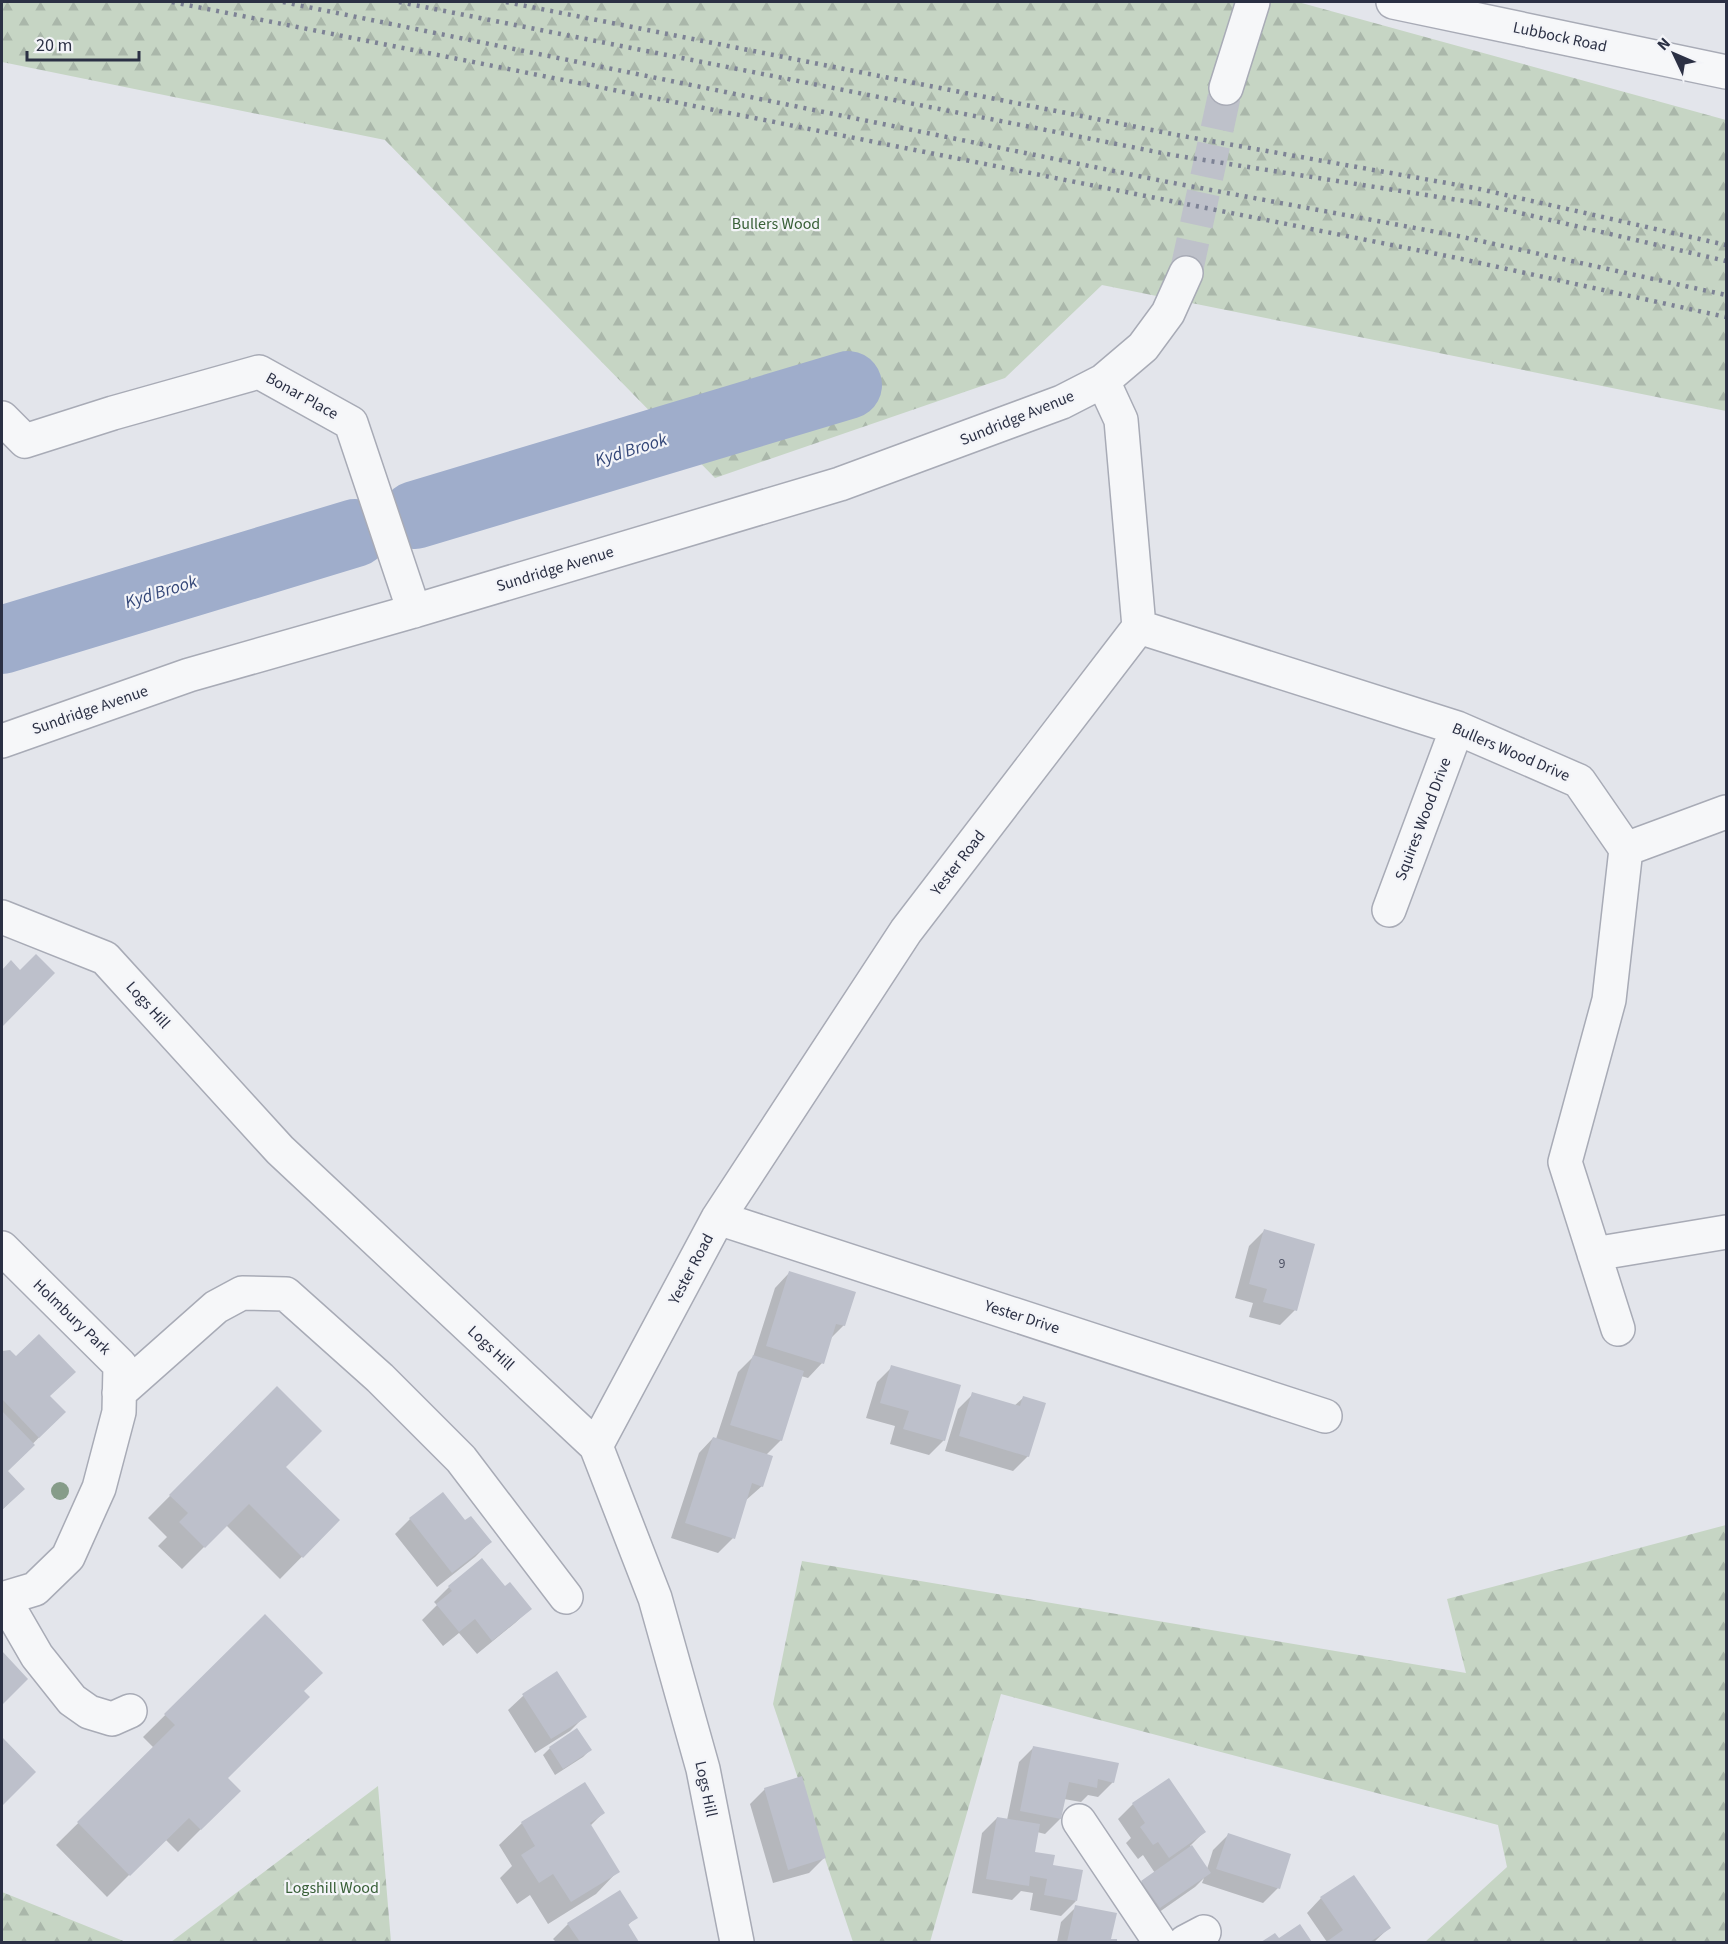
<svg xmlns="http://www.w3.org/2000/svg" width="1728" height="1944" font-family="'Source Sans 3',sans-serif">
<defs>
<pattern id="forest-firs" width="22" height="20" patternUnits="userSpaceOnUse" patternTransform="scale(1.5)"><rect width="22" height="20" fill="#c6d5c4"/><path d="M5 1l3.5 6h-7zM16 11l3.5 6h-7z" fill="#aab7aa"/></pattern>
</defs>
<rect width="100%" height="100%" fill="#e3e5eb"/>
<path fill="url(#forest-firs)" d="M2,2H1298L1726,120V411L1102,285L1005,378L715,478L385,140L2,62Z
M1726,1525V1942H1425L1507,1867L1498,1825L1001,1694L930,1942H853L773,1704L802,1561L1466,1673L1447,1599Z
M378,1786L391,1942H171Z
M2,1892L126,1942H2Z"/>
<path fill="#0003" d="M11,963L20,972L53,973L2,1025V972Z
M1264,1231L1295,1310L1280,1325L1249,1317L1253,1303L1235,1298L1249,1246Z
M789,1273L844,1325L830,1339L822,1363L808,1378L801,1376L781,1440L766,1455L762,1486L745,1501L733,1538L718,1553L671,1538L699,1453L713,1438L716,1439L738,1372L753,1357L775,1288Z
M9,1352L64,1412L6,1471L23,1489L2,1510V1353Z
M892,1367L944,1440L929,1455L890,1444L895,1426L866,1418L877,1382Z
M277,1388L284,1467L338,1520L280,1579L226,1525L182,1569L158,1546L167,1537L148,1518Z
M973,1394L1014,1406L1023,1398L1028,1456L1013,1471L945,1451L958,1409Z
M410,1519L465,1522L490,1542L475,1557L437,1587L395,1534Z
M449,1587L505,1588L530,1609L515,1623L477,1654L459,1633L443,1646L422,1620L437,1605L434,1602Z
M265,1616L303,1691L226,1778L217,1813L178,1852L165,1839L107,1897L56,1845L154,1748L143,1737Z
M2,1654L26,1679L2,1703Z
M557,1673L585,1716L570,1731L535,1753L508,1710L523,1696Z
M2,1739L34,1772L2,1804Z
M1034,1747L1113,1782L1098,1797L1088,1795L1081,1802L1064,1799L1060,1819L1045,1834L1037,1832L1033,1853L1076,1901L1061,1916L1030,1910L1033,1893L1021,1891L1012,1900L972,1893L982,1833L997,1818L1007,1820L1019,1762Z
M550,1748L590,1750L583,1757L555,1775L543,1755Z
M584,1784L603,1813L590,1826L618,1871L596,1894L548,1924L530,1895L517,1904L500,1878L512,1866L499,1845L522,1823Z
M765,1789L824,1858L809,1873L773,1883L750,1804Z
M1133,1804L1204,1832L1190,1846L1207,1869L1213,1850L1228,1835L1278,1888L1263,1903L1202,1883L1204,1878L1195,1887L1145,1922L1127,1896L1142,1882L1155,1873L1143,1855L1138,1859L1126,1843L1131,1838L1118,1819Z
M1321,1898L1389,1928L1374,1942H1327L1307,1913Z
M1076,1907L1109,1940L1116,1941L1115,1942H1057L1061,1922Z
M636,1917L627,1926L637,1942H556L553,1939L568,1924Z
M1299,1926L1310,1942H1264L1275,1935L1279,1940Z"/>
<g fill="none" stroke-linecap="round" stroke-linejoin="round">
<path stroke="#9fadcb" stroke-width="68" d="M415,515L848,385
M2,640L355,533"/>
</g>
<path fill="#bdc0cb" d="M36,954L55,973L2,1027V970L11,960L20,970Z
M1264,1229L1315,1244L1297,1311L1263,1302L1267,1289L1249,1284Z
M789,1271L856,1292L845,1326L836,1324L824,1364L766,1346Z
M39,1334L76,1372L50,1396L66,1412L39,1438L2,1399V1351L10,1350L16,1356Z
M753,1355L804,1371L782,1441L730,1425Z
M891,1365L961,1385L945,1441L903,1429L909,1411L880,1403Z
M277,1386L322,1431L286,1467L340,1520L303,1558L249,1504L205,1548L179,1522L188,1513L169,1495Z
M972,1392L1020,1406L1023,1396L1046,1403L1029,1457L959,1436Z
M2,1411L35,1445L8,1471L25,1489L3,1509L2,1507Z
M713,1437L773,1456L763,1487L752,1483L735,1539L685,1523Z
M443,1492L465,1520L471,1516L492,1542L452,1573L409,1518Z
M482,1558L505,1586L510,1582L532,1609L492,1641L475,1619L459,1632L436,1604L452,1591L448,1586Z
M265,1614L323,1673L304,1691L310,1697L228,1778L241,1791L201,1830L189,1818L130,1876L77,1822L175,1725L164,1714Z
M2,1651L28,1679L2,1705Z
M557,1671L587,1717L551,1739L522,1694Z
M577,1728L592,1750L563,1769L549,1747Z
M2,1737L36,1772L2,1806Z
M1033,1746L1119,1763L1114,1783L1098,1779L1097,1788L1069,1782L1061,1819L1020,1811Z
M802,1776L826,1858L788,1870L764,1788Z
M1169,1778L1206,1832L1169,1858L1158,1842L1153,1845L1140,1827L1145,1823L1132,1803Z
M585,1782L605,1813L590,1823L620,1872L571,1902L553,1874L539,1883L521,1855L535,1846L521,1822Z
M997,1817L1040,1824L1035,1852L1055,1855L1053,1865L1083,1870L1077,1901L1044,1895L1047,1879L1030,1876L1029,1886L986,1879Z
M1228,1833L1291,1854L1280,1889L1216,1869Z
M1192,1845L1211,1873L1160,1908L1141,1881Z
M1354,1875L1391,1928L1370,1942H1326L1343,1930L1320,1897Z
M620,1890L638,1918L628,1924L639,1942H580L567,1923Z
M1075,1905L1117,1913L1111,1939H1117V1942H1067Z
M1300,1924L1312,1942H1261L1275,1933L1279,1938Z"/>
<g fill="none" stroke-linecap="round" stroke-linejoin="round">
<path stroke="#bec1ca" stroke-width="33" stroke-dasharray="33 16" stroke-linecap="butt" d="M1186,273L1226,88"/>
<defs>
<path id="minor" d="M1393,2L1726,72
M1226,88L1253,2
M2,418L25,441L113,413L259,372L351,423L414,611
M1139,627L1457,728L1579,781L1626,849L1609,1000L1565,1162L1618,1329
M2,741L189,675L414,611L840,484L1062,402L1103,381L1143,347L1168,313L1186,273
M1626,849L1726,812
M1389,910L1457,728
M2,917L105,958L280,1150L596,1446L655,1598L703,1769L737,1942
M718,1218L1325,1416
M2,1248L120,1365L119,1412L99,1488L68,1557L35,1589L2,1599
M1594,1254L1726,1232
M119,1393L216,1307L242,1293L286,1294L380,1378L461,1459L566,1597
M596,1446L718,1218L906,931L1139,627L1121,420L1103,381
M4,1599L37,1656L72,1700L89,1712L112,1719L130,1711
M1079,1821L1160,1942
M1185,1942L1204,1932"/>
</defs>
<use href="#minor" stroke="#a8abb6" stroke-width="36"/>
<use href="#minor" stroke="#f6f7f9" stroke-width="33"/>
<path stroke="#7d8295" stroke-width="4.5" stroke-dasharray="3 6" stroke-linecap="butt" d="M172,2L1457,258L1726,317
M283,2L1168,182L1458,236L1726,295
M399,2L1172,155L1477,203L1726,261
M506,2L1177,135L1475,188L1726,245"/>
</g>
<circle fill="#869c89" cx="60" cy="1491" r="9"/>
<g text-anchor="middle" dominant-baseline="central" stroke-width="4.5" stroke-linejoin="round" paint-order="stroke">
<g font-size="14" fill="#505466">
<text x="1282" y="1264">9</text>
</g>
<g font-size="16" fill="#2b3044" stroke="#f3f4f8">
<text transform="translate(1560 37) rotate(12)">Lubbock Road</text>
<text transform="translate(302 396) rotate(29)">Bonar Place</text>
<text transform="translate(1017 418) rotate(-22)">Sundridge Avenue</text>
<text transform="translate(555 569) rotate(-17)">Sundridge Avenue</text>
<text transform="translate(90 710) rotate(-19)">Sundridge Avenue</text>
<text transform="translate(1511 752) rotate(23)">Bullers Wood Drive</text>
<text transform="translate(1423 819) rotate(-69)">Squires Wood Drive</text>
<text transform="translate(958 863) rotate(-52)">Yester Road</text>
<text transform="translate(148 1005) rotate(48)">Logs Hill</text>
<text transform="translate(691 1269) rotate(-62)">Yester Road</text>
<text transform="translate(72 1317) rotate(44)">Holmbury Park</text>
<text transform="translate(1022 1317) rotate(18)">Yester Drive</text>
<text transform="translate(491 1348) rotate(43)">Logs Hill</text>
<text transform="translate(706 1789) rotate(78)">Logs Hill</text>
</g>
<g font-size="16" fill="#396038" stroke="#f3f4f8">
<text x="776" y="224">Bullers Wood</text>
<text x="332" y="1888">Logshill Wood</text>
</g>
<g font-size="18" font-style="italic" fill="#344778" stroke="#f3f4f8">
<text transform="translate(631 450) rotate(-17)">Kyd Brook</text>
<text transform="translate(161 592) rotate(-17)">Kyd Brook</text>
</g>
</g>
<rect width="1728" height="1944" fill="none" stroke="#2b3044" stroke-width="6"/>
<g transform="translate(1674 54) rotate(314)" stroke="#f3f4f8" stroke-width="4.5" paint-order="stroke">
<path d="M0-4.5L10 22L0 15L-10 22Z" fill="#2b3044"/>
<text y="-9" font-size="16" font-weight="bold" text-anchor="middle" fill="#2b3044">N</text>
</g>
<path d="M27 51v9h112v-9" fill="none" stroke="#2b3044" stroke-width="3"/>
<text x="36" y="51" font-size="18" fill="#2b3044" stroke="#f3f4f8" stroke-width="4.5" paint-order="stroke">20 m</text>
</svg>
